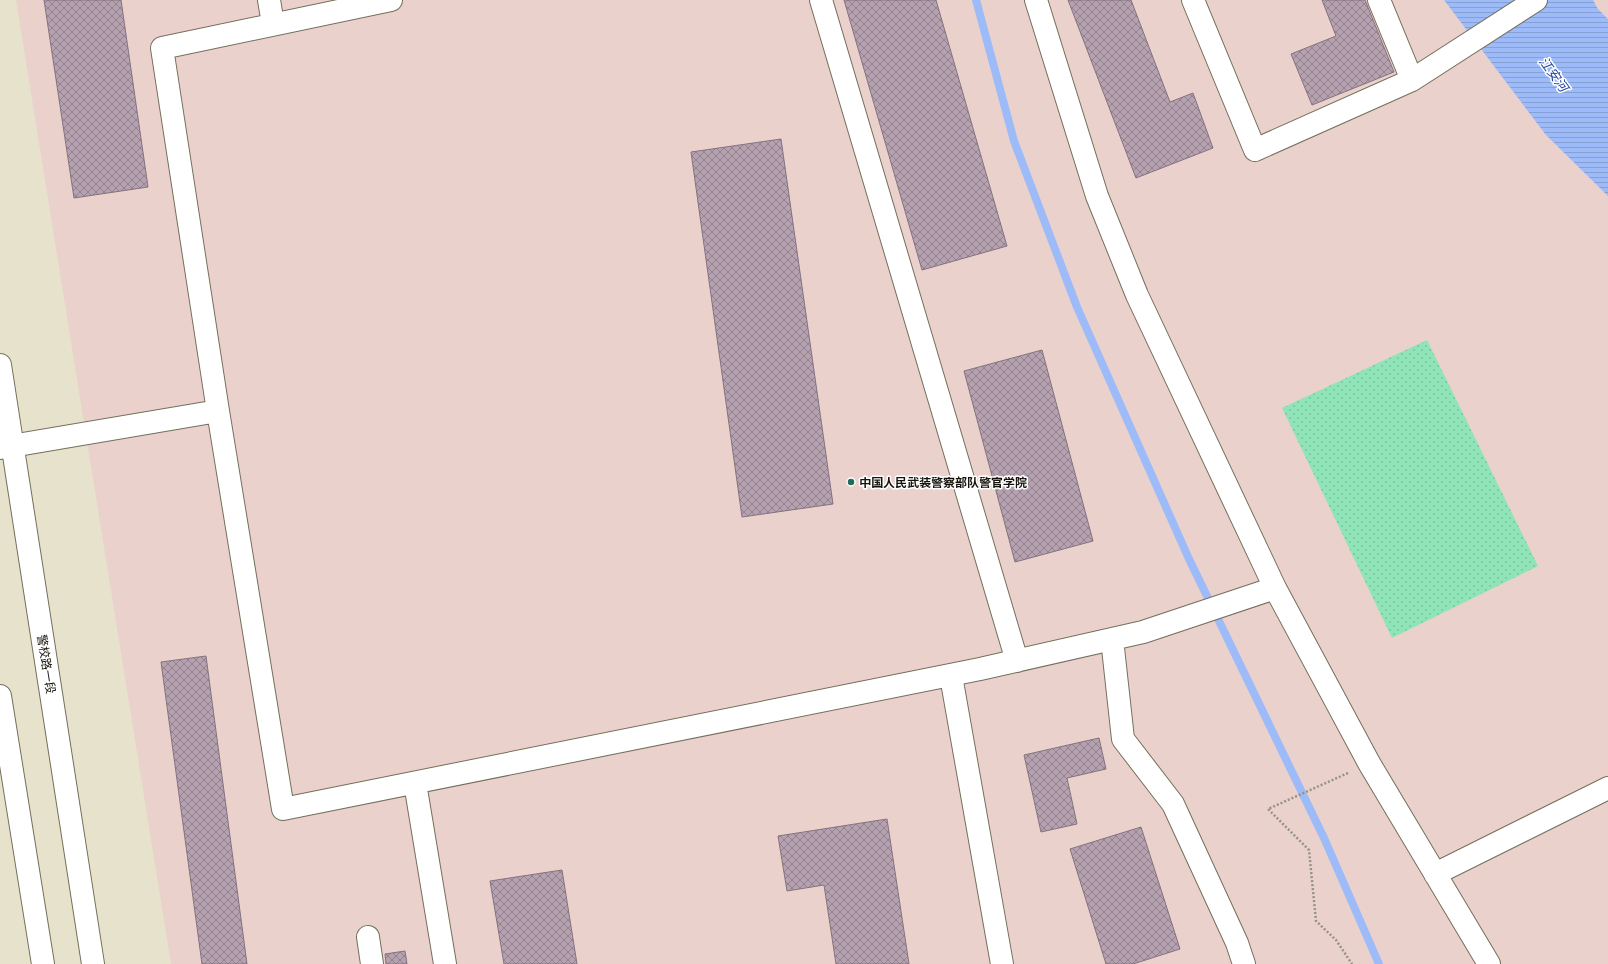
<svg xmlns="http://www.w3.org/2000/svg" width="1608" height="964" font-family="'Exo 2','Noto Sans SC',sans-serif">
<defs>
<pattern id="grass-dots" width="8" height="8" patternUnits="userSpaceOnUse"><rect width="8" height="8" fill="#8fe4b8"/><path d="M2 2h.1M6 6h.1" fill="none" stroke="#7ac39d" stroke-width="1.8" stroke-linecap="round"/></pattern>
<pattern id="water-rules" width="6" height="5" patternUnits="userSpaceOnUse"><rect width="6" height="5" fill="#9cbbf8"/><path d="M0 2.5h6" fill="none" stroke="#86a0d3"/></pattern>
<pattern id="building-cross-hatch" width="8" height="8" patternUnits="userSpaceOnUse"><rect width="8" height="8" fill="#b5a1af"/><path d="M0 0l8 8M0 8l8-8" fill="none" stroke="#92828d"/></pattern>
</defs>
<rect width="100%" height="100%" fill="#e7e2cc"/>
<path fill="#ebd1cc" d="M16,0H1608V964H171Z"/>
<path fill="url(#grass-dots)" d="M1427,340L1538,566L1392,638L1282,408Z"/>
<path fill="url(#water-rules)" d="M1444,0H1593L1598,9L1608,19V196L1546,135Z"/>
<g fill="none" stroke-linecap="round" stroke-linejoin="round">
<path stroke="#9cbbf8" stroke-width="8" d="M976,0L1014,141L1077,307L1189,559L1324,838L1379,964"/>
</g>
<path fill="url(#building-cross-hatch)" stroke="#84727f" d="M44,0H121L148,187L74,198Z
M844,0H936L1007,246L922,270Z
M1068,0H1131L1170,102L1193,93L1213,148L1136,178Z
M1322,0H1365L1394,72L1312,105L1291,54L1336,36Z
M781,139L833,504L742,517L691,152Z
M1042,350L1093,541L1015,562L964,371Z
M206,656L247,964H202L161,662Z
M1099,738L1106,769L1067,778L1077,824L1041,832L1024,755Z
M887,819L909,964H836L824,885L787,891L778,836Z
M1141,827L1180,949L1133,964H1106L1070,849Z
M562,870L577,964H504L490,881Z
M405,951L407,964H386L385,954Z"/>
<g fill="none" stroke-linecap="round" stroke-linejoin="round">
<defs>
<path id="minor" d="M269,0L273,24
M391,0L162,48L218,411L283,809L980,669L1143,632L1275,588
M821,0L1017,661
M1036,0L1097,196L1137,295L1275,588L1369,763L1489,964
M1193,0L1255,150L1412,80L1536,0
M1379,0L1412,80
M0,448L218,411
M1112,639L1123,739L1173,804L1237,943L1244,964
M951,676L1002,964
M415,783L445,964
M1435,874L1608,788
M368,937L372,964"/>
<path id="secondary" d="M0,365L93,964
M0,696L43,964"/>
</defs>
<use href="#minor" stroke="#746f5c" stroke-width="24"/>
<use href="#secondary" stroke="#746f5c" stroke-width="24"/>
<path stroke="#969282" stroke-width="2.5" stroke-dasharray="2 2" stroke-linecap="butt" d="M1348,773L1268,809L1309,850L1316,921L1336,940L1352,964"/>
<use href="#minor" stroke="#fff" stroke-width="22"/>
<use href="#secondary" stroke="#fff" stroke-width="22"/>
</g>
<circle fill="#226a60" stroke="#fff" stroke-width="1.5" cx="851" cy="482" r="4"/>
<g text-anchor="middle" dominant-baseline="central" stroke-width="3" stroke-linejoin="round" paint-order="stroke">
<g font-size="12" font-weight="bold" fill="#15130b" stroke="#fff" text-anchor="start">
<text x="859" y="482">中国人民武装警察部队警官学院</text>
</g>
<g font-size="12" fill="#15130b" stroke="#fff">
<text transform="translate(47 664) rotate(81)">警校路一段</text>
</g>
<g font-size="13" font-style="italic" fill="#2449a1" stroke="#fff">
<text transform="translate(1554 74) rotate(54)">江安河</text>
</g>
</g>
</svg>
